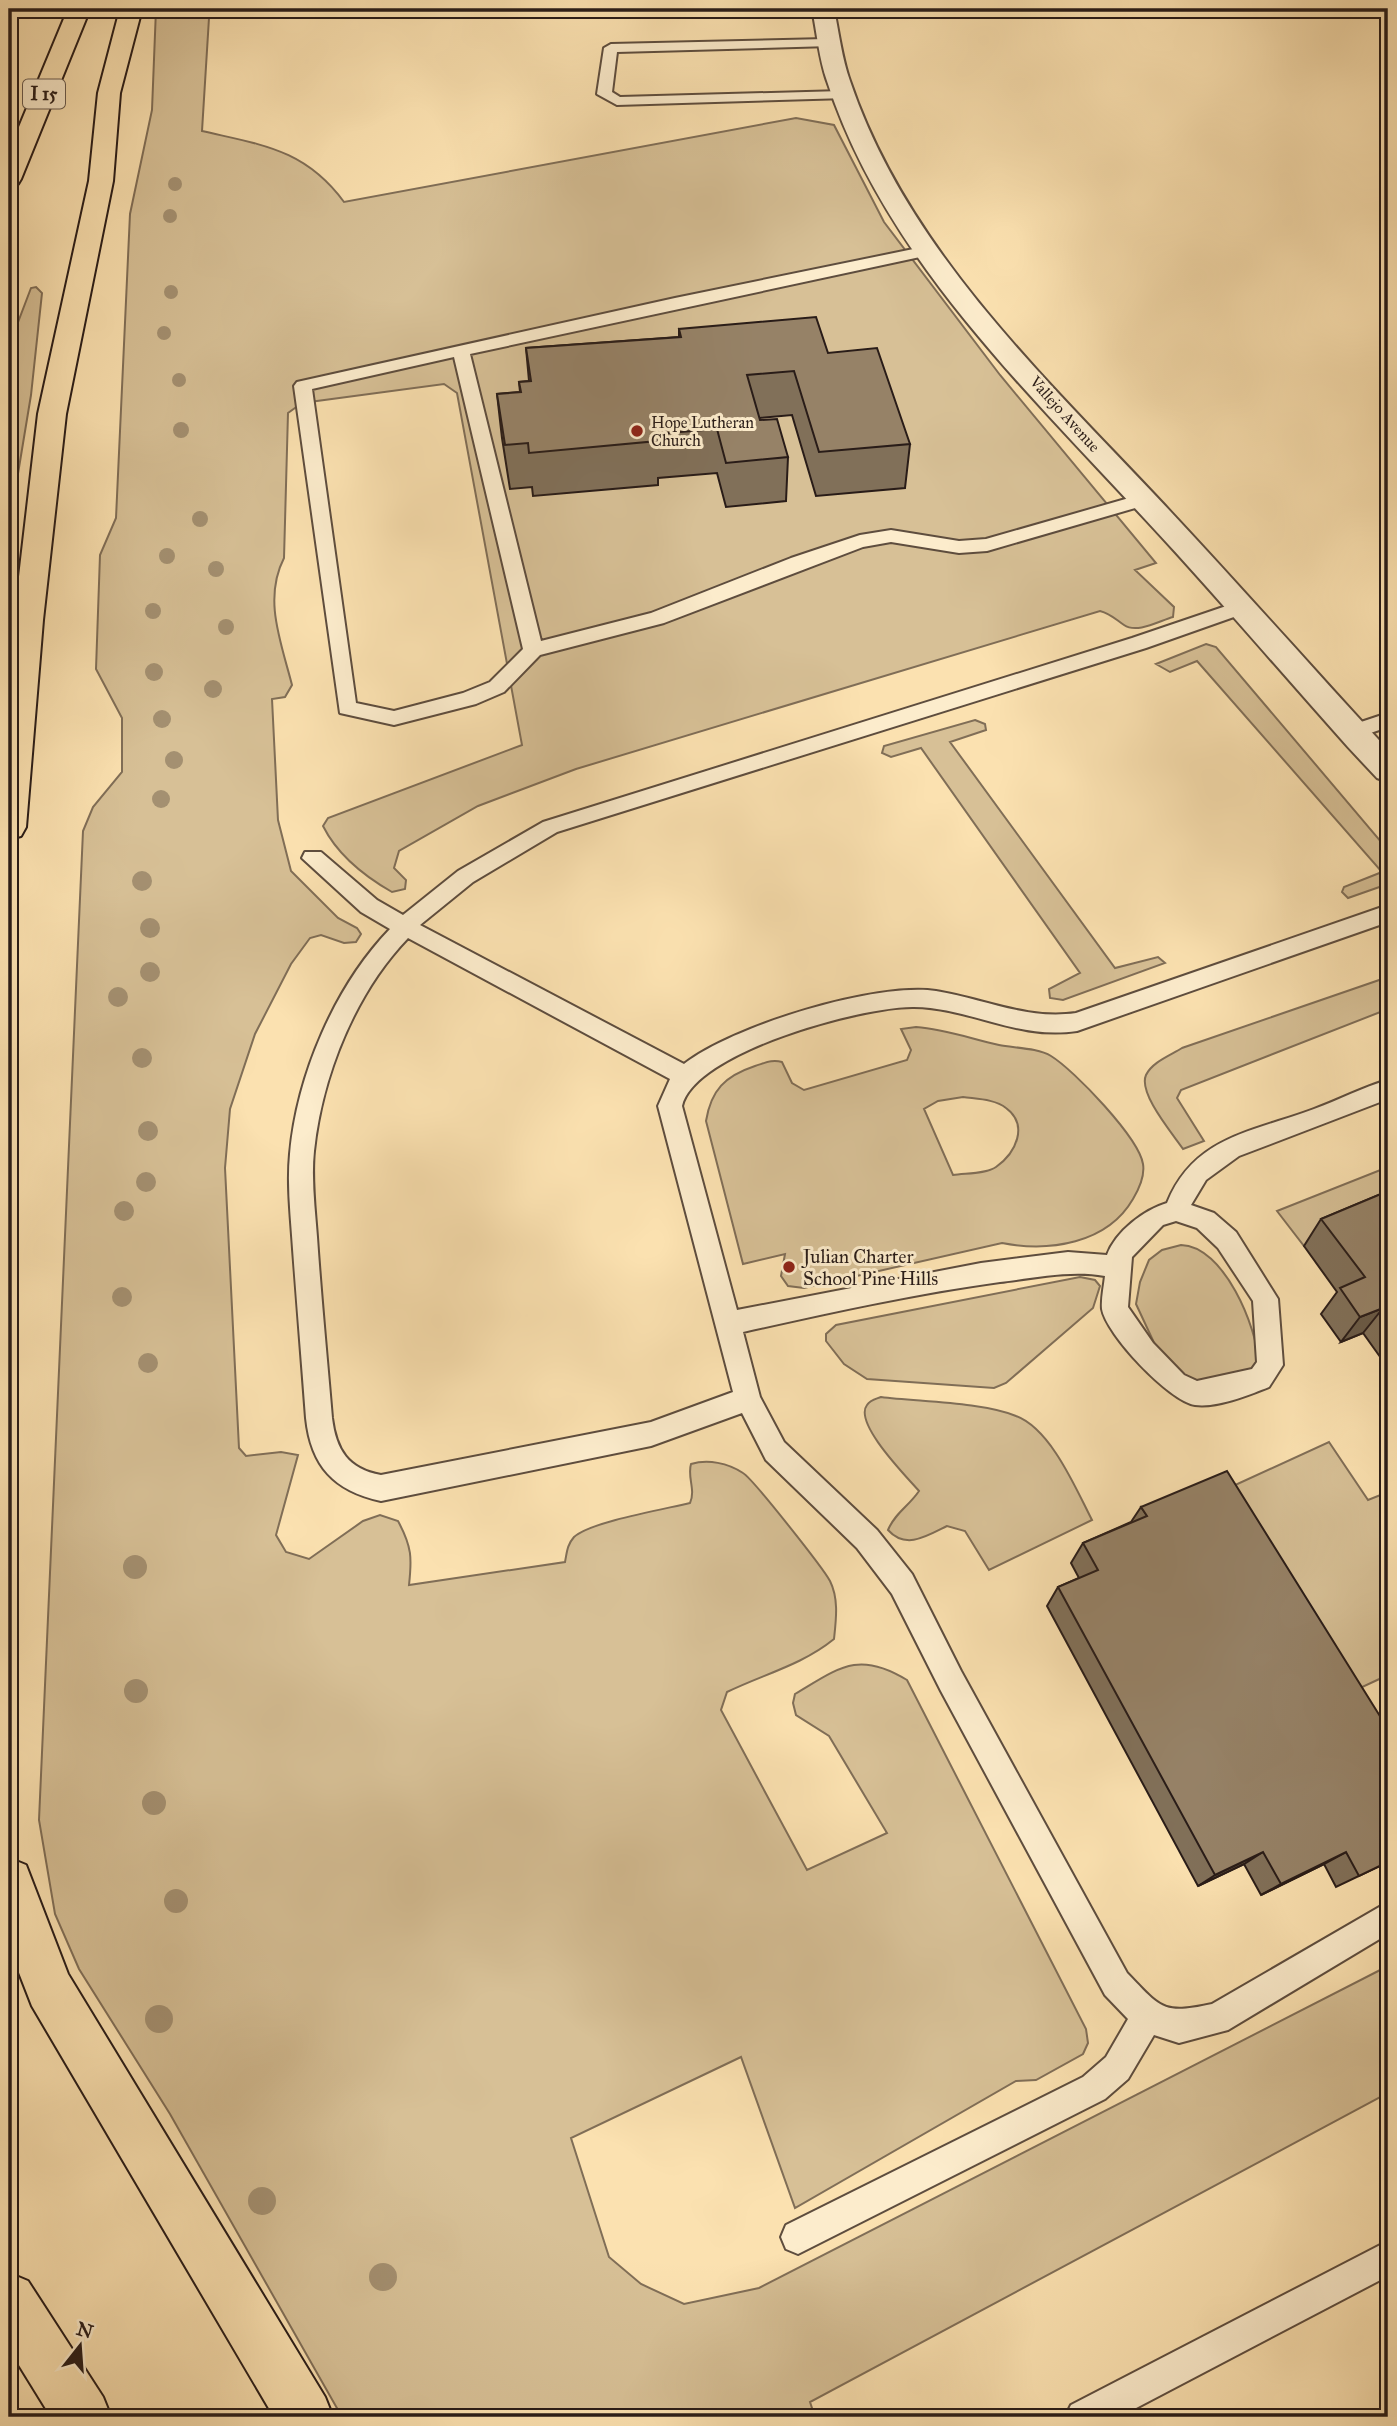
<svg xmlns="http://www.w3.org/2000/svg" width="1397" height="2426" font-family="'IM FELL Great Primer',serif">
<rect width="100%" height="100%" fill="#fbe1b0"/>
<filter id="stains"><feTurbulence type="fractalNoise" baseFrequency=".00286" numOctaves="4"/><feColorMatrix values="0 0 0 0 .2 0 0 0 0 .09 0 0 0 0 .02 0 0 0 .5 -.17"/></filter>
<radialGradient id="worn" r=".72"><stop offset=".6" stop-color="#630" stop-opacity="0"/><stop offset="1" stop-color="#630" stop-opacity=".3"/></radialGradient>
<path fill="#d7c096" stroke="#806e57" stroke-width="2" fill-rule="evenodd" d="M156,9H212L209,18L202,131C262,145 305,149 344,202L796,118L834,125L884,222L1000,375L1156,563L1135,570L1174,607L1173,617C1159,621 1137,634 1124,625C1115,619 1111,614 1100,611L576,769L478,806L399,851L394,868L406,880L405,889L392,892C364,876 338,856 323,826L328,818L522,745L457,393L444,384L302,403L288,413L284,558C263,599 281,642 292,685L285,697L272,699L278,820L291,871L338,918L357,928L361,934L356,942L344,943L321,935L310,938L291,964L255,1034L230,1109L225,1168L239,1448L246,1456L281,1452L298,1455L276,1535L286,1552L309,1559L363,1521L380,1515L398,1521C412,1547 412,1558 409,1585L565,1562C567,1552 567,1545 574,1537C590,1522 665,1509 690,1503C696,1490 687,1477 691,1464C708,1459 728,1463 743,1473C753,1479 823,1568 830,1581C839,1599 836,1620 834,1639C802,1665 764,1674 727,1692L721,1710L807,1870L887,1833L829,1736L796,1715L793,1703L795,1694C839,1668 858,1650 907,1680L1086,2029L1088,2043L1083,2054L1036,2080L1016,2081L795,2208L741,2057L571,2138L609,2257L641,2284L684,2304L759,2288L1388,1966V2093L810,2402L815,2417H342L170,2114L79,1969L55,1914L39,1820L83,831L93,807L122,772V718L96,669L100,555L116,518L130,214L152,110Z
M36,287L42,293L31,395L9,528V346L31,288Z
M1206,644L1216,647L1388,850V884L1348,898L1342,892L1344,887L1382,872L1197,661L1170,672L1156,664Z
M975,720L985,724L986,730L950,742L1115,968L1158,957L1165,963L1063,1000L1050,998L1049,989L1080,973L921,748L891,757L882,753L884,746Z
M1388,977V1009L1181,1090L1177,1098L1204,1141L1183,1149C1172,1133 1138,1093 1146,1075C1152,1062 1171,1055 1182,1048Z
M916,1027C946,1029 971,1039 999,1045C1014,1048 1038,1048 1051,1056C1074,1070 1139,1138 1143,1164C1145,1176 1139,1189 1133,1199C1107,1244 1049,1252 1002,1243L804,1288L788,1286L781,1276L785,1254L743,1264L706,1121C711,1090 725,1076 755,1066C765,1063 772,1059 782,1062L792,1083L804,1090L907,1060L911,1050L901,1029ZM963,1097C976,1099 995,1099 1006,1108C1029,1125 1016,1153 996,1167C986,1174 965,1173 953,1175L924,1109L938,1101Z
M1388,1167V1211L1304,1246L1277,1211Z
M1181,1245C1224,1246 1257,1327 1259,1364L1240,1379L1194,1381L1172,1371L1156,1347L1136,1304L1140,1282L1149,1260L1162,1250Z
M1080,1277L1095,1280L1100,1286L1093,1308L1006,1383L994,1388L867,1379L844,1364L826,1341V1334L836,1325Z
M881,1397C920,1402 981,1402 1016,1416C1051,1429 1076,1489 1092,1520L989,1570L965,1531L947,1526C927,1536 906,1550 888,1530C895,1513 909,1506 919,1491C907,1477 853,1423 867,1405C870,1400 876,1399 881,1397Z
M1329,1442L1368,1500L1388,1492V1675L1358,1689L1233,1486Z"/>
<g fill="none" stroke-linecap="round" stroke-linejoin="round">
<defs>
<path id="lane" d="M826,39L831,40V46L617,52L612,92L620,97L842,91L847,92V98L617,105L597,94L604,48L611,44Z
M928,246L936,251L934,254L470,354L541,641L651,613L791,558L860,535L891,530L959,541L986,539L1143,494L1149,496L1152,500L1149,504L987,551L959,553L891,542L863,547L664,623L540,655L504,692L476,704L394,725L340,713L294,386L297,382L675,298ZM454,357L523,649L490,682L463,693L394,711L356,703L312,389Z
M1241,601L1251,607L1248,612L1146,648L557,832L473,882L420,925L684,1064C732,1026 876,982 936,991C985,999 1026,1020 1076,1013L1388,905V922L1077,1031C1016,1040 972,1008 914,1007C863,1006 694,1052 682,1106L737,1310L981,1263L1068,1252L1107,1255C1116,1231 1144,1210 1167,1203C1194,1136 1253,1132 1314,1109C1339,1100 1363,1087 1388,1080V1099L1239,1156L1206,1180L1191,1205L1214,1213L1236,1232L1278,1299L1283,1365L1269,1387C1249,1395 1217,1408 1195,1405C1169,1401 1106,1334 1102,1309C1101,1299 1104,1286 1105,1276C1070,1270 1035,1278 1000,1282C913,1294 828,1313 743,1332L760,1397L784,1442L877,1530L912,1574L961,1671L1127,1973C1161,2008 1162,2015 1212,2004L1388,1902V1934L1228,2030L1179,2043L1154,2035L1128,2079L1105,2099L798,2254L786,2249L781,2237L786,2225L1083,2077L1106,2057L1128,2019L1105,1995L941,1691L892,1594L857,1548L766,1460L742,1413L651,1446L381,1501C334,1491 311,1466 306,1418C302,1362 297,1306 293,1249C291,1218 287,1185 290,1154C297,1075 335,986 390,929L361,912L302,858L305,852H321L377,900L403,915L458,871L543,822L1132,638ZM408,938L670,1079L658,1106L733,1392L651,1422L381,1475C348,1469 336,1450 332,1418C327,1358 321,1297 317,1237C315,1209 311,1179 314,1151C322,1076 355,993 408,938ZM1176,1221L1197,1228L1218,1248L1253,1301L1257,1362L1252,1369L1197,1381L1184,1375L1153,1343L1128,1307L1132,1257L1163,1225Z
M1388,713V727L1353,739L1343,732L1346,727Z
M1388,2241V2276L1119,2417H1065L1071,2405Z"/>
<path id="street" d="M812,9H834C839,33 842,59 850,81C908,253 1050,382 1170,511C1244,590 1315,671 1388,750V782L1377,778L1348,747C1280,671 1214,593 1144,518C1024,388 883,254 827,81C819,59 817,33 812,9Z"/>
<path id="primary" d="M9,2273L28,2281L103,2397L111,2417H51L9,2349Z"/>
<path id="highway" d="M68,9H90L21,179L18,184L9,186V151Z
M120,9H142L120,93L113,181L66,414L43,620L26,827L21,836L9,839V662L38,414L89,181L98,93Z
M9,1858L26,1865L68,1974L325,2397L333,2417H274L32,2006L9,1947Z"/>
</defs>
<use href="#lane" stroke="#5e4d3e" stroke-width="4"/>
<use href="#street" stroke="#5e4d3e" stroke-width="4"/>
<use href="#primary" stroke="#291c18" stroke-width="4"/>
<use href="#highway" stroke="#291c18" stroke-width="4"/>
<use href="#lane" fill="#fceccc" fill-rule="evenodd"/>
<use href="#street" fill="#fceccc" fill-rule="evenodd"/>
<use href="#primary" fill="#fbe1b0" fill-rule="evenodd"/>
<use href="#highway" fill="#fbe1b0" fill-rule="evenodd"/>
</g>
<g fill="#a49071">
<circle cx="175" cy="184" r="7"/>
<circle cx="170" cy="216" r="7"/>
<circle cx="171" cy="292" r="7"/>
<circle cx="164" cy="333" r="7"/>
<circle cx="179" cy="380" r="7"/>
<circle cx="181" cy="430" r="8"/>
<circle cx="200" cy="519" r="8"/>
<circle cx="167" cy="556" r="8"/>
<circle cx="216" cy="569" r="8"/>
<circle cx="153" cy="611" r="8"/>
<circle cx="226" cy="627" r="8"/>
<circle cx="154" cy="672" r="9"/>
<circle cx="213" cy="689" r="9"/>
<circle cx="162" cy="719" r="9"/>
<circle cx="174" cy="760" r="9"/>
<circle cx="161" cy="799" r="9"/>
<circle cx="142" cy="881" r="10"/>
<circle cx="150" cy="928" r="10"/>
<circle cx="150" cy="972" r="10"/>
<circle cx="118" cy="997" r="10"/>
<circle cx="142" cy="1058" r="10"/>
<circle cx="148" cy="1131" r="10"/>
<circle cx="146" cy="1182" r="10"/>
<circle cx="124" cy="1211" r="10"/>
<circle cx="122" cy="1297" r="10"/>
<circle cx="148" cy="1363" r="10"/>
<circle cx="135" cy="1567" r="12"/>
<circle cx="136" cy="1691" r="12"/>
<circle cx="154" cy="1803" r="12"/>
<circle cx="176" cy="1901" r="12"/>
<circle cx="159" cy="2019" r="14"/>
<circle cx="262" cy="2201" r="14"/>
<circle cx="383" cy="2277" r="14"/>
</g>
<path fill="#817059" stroke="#291c18" stroke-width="2" d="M679,329L828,353L910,444L905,488L816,496L792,415L759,418L760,420L788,457L786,501L726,507L717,473L658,478V485L533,496L532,487L510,489L502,438L497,394L520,392L519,382L529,381L526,348L679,337Z
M1388,1191V1368L1363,1333L1341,1342L1321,1314L1337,1292L1304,1246L1321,1219Z
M1141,1507L1388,1862L1336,1887L1324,1864L1261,1895L1244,1864L1198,1886L1047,1606L1058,1587L1079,1578L1071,1563L1083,1543L1131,1522Z"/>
<path fill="#695b48" stroke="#291c18" stroke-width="2" d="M1383,1308L1363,1333L1341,1342L1360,1317Z
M1263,1852L1244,1864L1198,1886L1215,1875Z
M1346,1852L1324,1864L1261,1895L1281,1884Z"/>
<path fill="#968267" stroke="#291c18" stroke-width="2" d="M816,317L828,353L877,348L910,444L819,452L794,371L747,375L760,420L777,419L788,457L726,463L717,429L655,434L657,441L529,453L528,443L505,445L497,394L521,392L519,382L531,381L526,348L681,337L679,329Z
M1388,1191V1315L1383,1308L1360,1317L1340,1288L1365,1277L1321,1219Z
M1227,1471L1388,1729V1862L1359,1876L1346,1852L1281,1884L1263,1852L1215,1875L1058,1587L1098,1570L1083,1543L1147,1516L1141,1507Z"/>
<g fill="#8f2418" stroke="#fceccc" stroke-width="2.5">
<circle cx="637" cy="431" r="7"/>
<circle cx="789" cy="1267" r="7"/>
</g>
<g text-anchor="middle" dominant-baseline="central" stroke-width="6" stroke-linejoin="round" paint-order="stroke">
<g font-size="16" fill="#291c18" stroke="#fceccc">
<text transform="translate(1065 414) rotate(48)">Vallejo Avenue</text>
</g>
<g font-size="16" fill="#291c18" stroke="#fceccc" text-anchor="start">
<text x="651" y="422">Hope Lutheran<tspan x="651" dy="18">Church</tspan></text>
</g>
<rect fill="#fceccc" stroke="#685a4e" stroke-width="2" x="23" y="79.5" width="42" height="29" rx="5"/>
<g font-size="18" font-weight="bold" fill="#291c18">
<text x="44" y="94">I 15</text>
</g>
<g font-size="19" fill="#291c18" stroke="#fceccc" text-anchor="start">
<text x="803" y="1256">Julian Charter<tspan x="803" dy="22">School Pine Hills</tspan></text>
</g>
</g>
<rect width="1397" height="2426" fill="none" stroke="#fbe1b0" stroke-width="35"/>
<rect x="10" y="10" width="1376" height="2405" fill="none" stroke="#291c18" stroke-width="3.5"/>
<rect x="18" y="18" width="1362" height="2391" fill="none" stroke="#291c18" stroke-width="2"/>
<g transform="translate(80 2346) rotate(17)" stroke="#fceccc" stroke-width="5" paint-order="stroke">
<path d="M0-5L12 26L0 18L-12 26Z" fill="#291c18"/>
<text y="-10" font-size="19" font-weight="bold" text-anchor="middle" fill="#291c18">N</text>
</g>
<rect width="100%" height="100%" filter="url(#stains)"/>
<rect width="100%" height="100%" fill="url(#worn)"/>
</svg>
